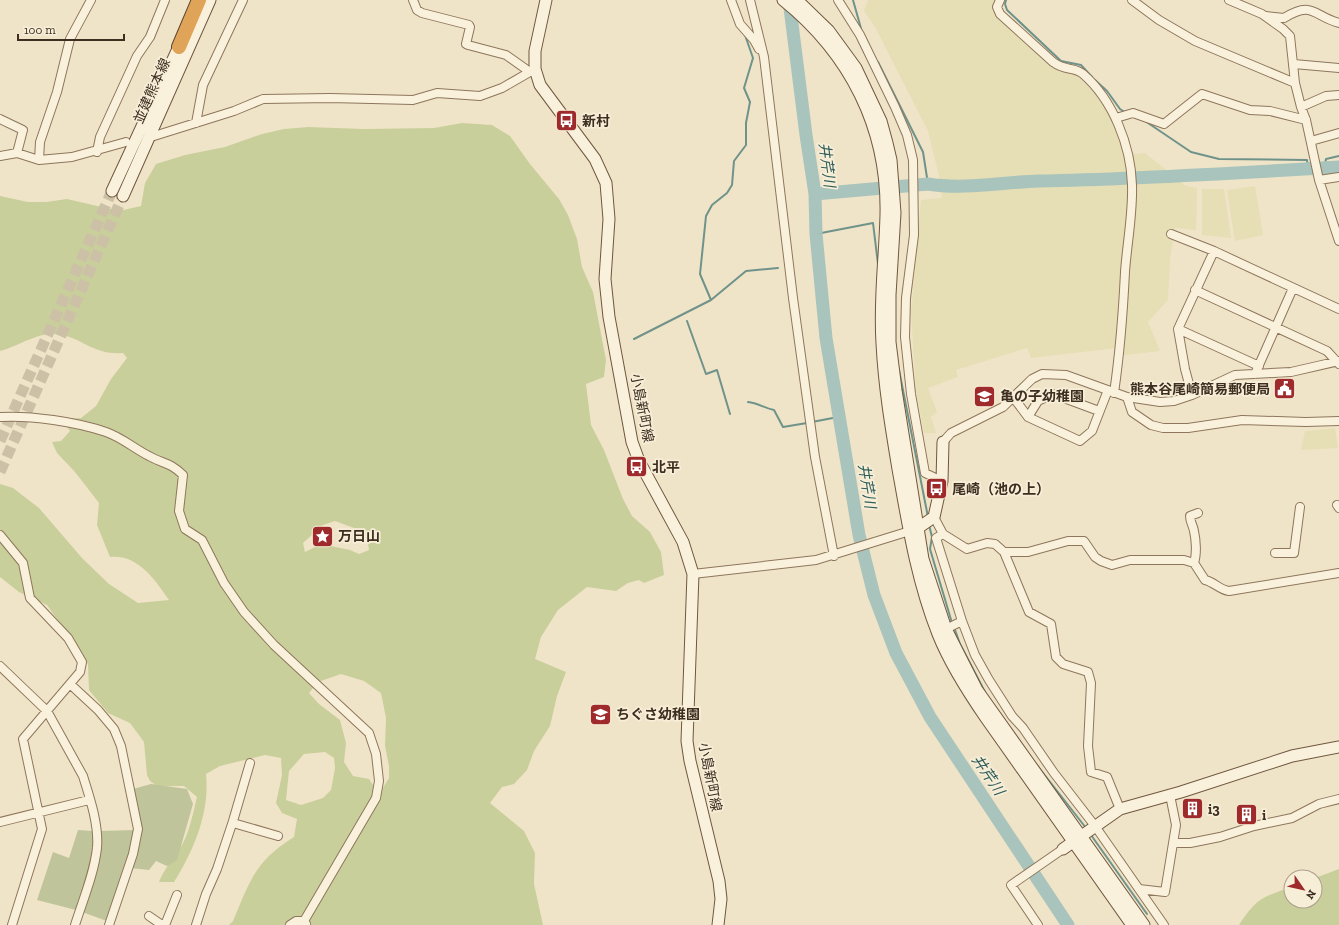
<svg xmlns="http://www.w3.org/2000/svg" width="1339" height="925" font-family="'Zilla Slab','Noto Sans JP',serif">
<rect width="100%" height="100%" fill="#f0e4c8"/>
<path fill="#e6deb5" d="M868,0H997L993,10L1004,21L1060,72L1075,74L1100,98L1134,154L1145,153L1186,186L1197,188L1196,230L1175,228L1170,259L1168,300L1148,322L1160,351L1125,355L1117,348L1031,358L1027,348L956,370L958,377L928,388L937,412L931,417L936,433H924L916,392L911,313L921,200L942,198L939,176L928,131L875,27L864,11Z
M1255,186L1263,235L1235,241L1227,190Z
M1202,189H1224L1231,238L1202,235Z
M1335,428L1338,448L1301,450L1305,431Z"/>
<path fill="#c9cf9b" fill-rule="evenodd" d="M462,123L492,125L510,136L530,164L559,199L568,215L577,239L582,267L593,292L606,360L604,377L586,384L591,425L604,450L623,499L632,516L650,532L661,552L664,575L644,583L639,580L628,583L616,591L587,587L558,610L541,637L535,659L566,672L557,696L550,726L534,751L527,770L514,784L502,787L490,803L524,831L535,853L534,884L543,925H229L233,921C250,881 255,861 294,837L297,819L282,813L276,803L282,775L281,758L265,755L220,766L206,774C210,812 194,850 174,882H159C164,868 175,858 182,845C190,830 193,813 197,797L184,786H157L150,781L147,775L144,742L130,723L108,713L89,690L88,664L47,605L19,592L0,577V484L13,488L39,508L82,558L109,584L138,603L169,600C155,580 138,554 110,557L97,525L99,503L75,472L57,453L52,442L61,441L70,431L62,419L81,418L96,406L111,379L127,358L123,353C92,356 79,334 53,334C37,333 16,347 0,351V196L28,202H46L67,199L119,211L141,206L145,183L156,164L185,155L225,147L262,134L284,129L308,127L364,129L434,128ZM335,521L354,528L367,536L369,550L359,554L350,550L321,544L305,552L303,543L323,525ZM341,674L364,681L381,693L386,718L385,746L389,766V778L379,794L369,779L353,776L344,762L346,743L340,720L319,704L309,693L318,682ZM325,752L334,758L335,768L331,790L323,798L301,805L286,800L289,771L304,754Z
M1339,869V925H1239C1257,898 1261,898 1291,887V901H1315V878Z"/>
<path fill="#bfc49a" d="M151,784L187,789L193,804L177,860L167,866L156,861L149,870L130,868L141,834L133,789Z
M78,830L92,831C97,858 84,885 76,910L37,900L53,852L69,858Z
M135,830L134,838L107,921L82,912L99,831Z"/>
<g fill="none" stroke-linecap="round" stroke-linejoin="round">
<path stroke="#6f938a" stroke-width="2" d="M853,0L862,32
M1006,0L1005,4L1007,10L1061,61L1081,65L1092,77
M878,62L923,152L928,184
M1095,80L1107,91L1120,109L1126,113
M1145,121L1191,152L1219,159L1307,160L1308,168
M1324,168L1326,159L1339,156
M816,234L873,223L878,264
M711,300L746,271L778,268
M687,321L706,374L717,370L730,414
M634,339L711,300L700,274L706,216L712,205L727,193L732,185L734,161L746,145V123L750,102L744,88L753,58L745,35
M899,370L928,517
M748,402C758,403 764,408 774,410L783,427L807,423
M812,422L838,417
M929,525L932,537L930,549L952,623
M954,627L960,644L985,692
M1036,764L1086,828
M1091,835L1147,914"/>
<path stroke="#a9c4bc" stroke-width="13" d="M789,0L806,135L815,194L816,234L826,338L859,535L874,595L896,653L930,717L1068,925
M815,194L928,184C964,190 1003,182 1039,181C1139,179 1239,173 1339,167"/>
<path stroke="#ccc0a6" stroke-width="11" stroke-dasharray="11 5.5" stroke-linecap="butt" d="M0,441L112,191
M0,472L123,196"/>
<defs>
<path id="street" d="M413,0L417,10L422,13L469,25L470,27L466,44L468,45L506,55L530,72
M731,0L740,24L754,40L759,49
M750,0L764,57L793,298L815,457L834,556
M838,0L860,35L895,107L907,135L913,160L914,235L906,298L905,337L911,394L925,473L942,481
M1000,0L997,7L1000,14L1053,62C1065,71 1075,67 1083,74C1113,100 1131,146 1132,185C1133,214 1127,243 1125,272C1123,313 1120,352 1114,393
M1132,0L1159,20L1195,41L1295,83
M1229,0L1262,14L1283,29L1290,36L1295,83L1301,107L1306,120L1319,180L1339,241
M1266,16L1284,18C1313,0 1313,16 1339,23
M1294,64L1339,68
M1301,107L1326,96L1339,95
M1116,118L1133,113L1164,124L1202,94L1250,110L1270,111L1306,120
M0,119L23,130L17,153
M196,123L203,85L243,0
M154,136L234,111L263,99L330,98L413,100L437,93L480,96L502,88L535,69
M1311,141L1339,133
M97,152L100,137L137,56L150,37L165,0
M0,156L17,153L39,160L72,157L126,142
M39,160L40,142L57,92L70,39L91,0
M1319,180L1339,177
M1171,234L1214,251L1339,309
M1195,290L1327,351L1339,364
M1178,329L1259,366
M1255,374L1293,288
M1192,395L1185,369L1178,329L1214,251
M1013,397L1028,417L1080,441L1092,431L1108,390
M1127,397L1132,412L1151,425L1163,428H1188L1242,420L1306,422L1339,421
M0,417C30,415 77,422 106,432C121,437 135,449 149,456C163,464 170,462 183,475L179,511L185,529L202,540L224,583L244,612L274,645L369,733L376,754L379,781L376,798L304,921
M1028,417L1038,401L1053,394L1099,411
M943,442L951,433L1003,407L1032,379L1042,374L1066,375L1127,397L1160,402L1174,401L1192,395L1235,375L1291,372L1339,361
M1337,505L1339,508
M934,517L943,534L967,549L987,543L995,544L1004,552L1029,612L1051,624L1056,657L1063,664L1088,672L1091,683L1088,746L1091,772L1107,777L1120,809
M943,534L936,538L962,621L975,655L989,680L1012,716L1023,728L1054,773L1095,826L1164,925
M0,535L23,563L30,598L68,638L82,662L80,672L23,739L42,829L12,925
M1004,552H1028L1068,541H1084L1095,557L1101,561L1112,565L1130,560H1184L1194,563L1205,580C1214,582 1220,590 1229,591L1339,573
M1275,553H1294L1300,507
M1194,563C1197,554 1196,540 1194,531C1193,525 1190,522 1190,516L1198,513
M693,574L816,560L913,530
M946,629L962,621
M0,666L47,711L83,776C90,798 99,825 97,848C94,874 83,900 75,925
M70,684L98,710L114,729L121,746L138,829L133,854L109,925
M0,822L89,800
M233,823L278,836
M1173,843H1190L1220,837L1254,826L1292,818L1319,804L1339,799
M1139,889L1165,892L1176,825L1170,795
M149,916L162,925
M165,925L177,895
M196,925L206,894L217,869L233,821L250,763
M290,925L296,921H304L306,924
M1038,925L1011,885L1063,849"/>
<path id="secondary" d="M546,0L535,51V69L540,85L595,159L606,183L609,219L605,279L609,317L632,442L639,461L683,542L693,574L687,741L690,761L719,881L721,899L718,925
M783,0C850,54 888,128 886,215C885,258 879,300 882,343C884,385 891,427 898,469C908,525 917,581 938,634C950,664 968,692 986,718L1132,925
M797,0L829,31L856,68L881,121L887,143L891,160L895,213L890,295V342L896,390L923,559L946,629L977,690L1144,925
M112,191L182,40
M123,196L210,0
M918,528L934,517L942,481L943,442
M1063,849L1120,809L1181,792L1292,756L1339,747"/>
<path id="highway" d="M179,47L199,0"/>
</defs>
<use href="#street" stroke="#8d765c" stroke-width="10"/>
<use href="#secondary" stroke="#6f573f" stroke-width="13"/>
<use href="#highway" stroke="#5b4430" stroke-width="16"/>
<use href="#street" stroke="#faf1dc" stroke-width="8"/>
<use href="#secondary" stroke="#faf1dc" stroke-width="11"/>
<use href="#highway" stroke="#e0a458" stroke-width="14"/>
</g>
<defs>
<symbol id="bus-square" viewBox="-11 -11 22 22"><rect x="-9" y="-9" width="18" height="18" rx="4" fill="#9e2a2b" stroke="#f7eed8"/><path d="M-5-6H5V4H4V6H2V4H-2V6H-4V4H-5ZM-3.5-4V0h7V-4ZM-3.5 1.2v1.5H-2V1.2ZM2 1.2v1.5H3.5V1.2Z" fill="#fff"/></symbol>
<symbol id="civic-square" viewBox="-11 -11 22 22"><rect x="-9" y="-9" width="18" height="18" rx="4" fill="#9e2a2b" stroke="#f7eed8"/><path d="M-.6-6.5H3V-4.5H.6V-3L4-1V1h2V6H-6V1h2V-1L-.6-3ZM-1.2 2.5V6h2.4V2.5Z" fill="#fff"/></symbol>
<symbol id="school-square" viewBox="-11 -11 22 22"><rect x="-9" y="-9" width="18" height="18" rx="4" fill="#9e2a2b" stroke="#f7eed8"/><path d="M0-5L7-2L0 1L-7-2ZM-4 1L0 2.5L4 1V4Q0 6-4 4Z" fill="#fff"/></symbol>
<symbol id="sight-square" viewBox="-11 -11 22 22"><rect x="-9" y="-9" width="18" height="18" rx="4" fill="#9e2a2b" stroke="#f7eed8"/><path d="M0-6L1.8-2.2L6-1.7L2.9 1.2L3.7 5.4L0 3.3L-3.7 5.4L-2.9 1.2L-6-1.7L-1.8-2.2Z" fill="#fff"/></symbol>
<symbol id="building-square" viewBox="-11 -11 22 22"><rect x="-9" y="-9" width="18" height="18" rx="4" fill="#9e2a2b" stroke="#f7eed8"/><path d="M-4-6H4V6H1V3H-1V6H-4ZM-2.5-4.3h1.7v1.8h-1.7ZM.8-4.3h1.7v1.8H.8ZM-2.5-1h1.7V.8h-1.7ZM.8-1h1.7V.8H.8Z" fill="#fff"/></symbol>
</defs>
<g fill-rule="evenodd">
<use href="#bus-square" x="554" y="108" width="25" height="25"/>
<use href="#civic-square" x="1272" y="376" width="25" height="25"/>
<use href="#school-square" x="972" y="384" width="25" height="25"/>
<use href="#bus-square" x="624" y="454" width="25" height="25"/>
<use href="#bus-square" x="924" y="476" width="25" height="25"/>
<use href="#sight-square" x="310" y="524" width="25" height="25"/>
<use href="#school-square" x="588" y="702" width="25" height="25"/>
<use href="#building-square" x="1180" y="796" width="25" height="25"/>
<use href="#building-square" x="1234" y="802" width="25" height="25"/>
</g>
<g text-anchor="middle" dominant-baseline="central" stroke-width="3.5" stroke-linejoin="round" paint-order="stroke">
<g font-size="14" fill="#3d2e20" stroke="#f7eed8">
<text transform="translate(152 91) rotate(-66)">並建熊本線</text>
<text transform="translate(642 408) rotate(79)">小島新町線</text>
<text transform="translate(710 777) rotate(79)">小島新町線</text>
</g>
<g font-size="14" font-weight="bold" fill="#3d2e20" stroke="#f7eed8" text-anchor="start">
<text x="582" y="121">新村</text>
<text x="1270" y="389" text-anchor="end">熊本谷尾崎簡易郵便局</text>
<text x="1000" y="396">亀の子幼稚園</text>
<text x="652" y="467">北平</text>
<text x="952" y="489">尾崎（池の上）</text>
<text x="338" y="536">万日山</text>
<text x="616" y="714">ちぐさ幼稚園</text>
<text x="1208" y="809">i3</text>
<text x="1262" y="815">i</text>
</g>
<g font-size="15" font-style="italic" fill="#2f5d5a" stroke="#f7eed8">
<text transform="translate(827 165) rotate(83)">井芹川</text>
<text transform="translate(867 486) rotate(81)">井芹川</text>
<text transform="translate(988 775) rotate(56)">井芹川</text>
</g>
</g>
<g transform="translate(1303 889) rotate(124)"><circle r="19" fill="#f7eed8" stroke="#ada18e"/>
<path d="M0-3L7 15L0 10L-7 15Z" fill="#9e2a2b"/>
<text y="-6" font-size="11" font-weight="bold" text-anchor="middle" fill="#3d2e20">N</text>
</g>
<path d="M18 34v6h106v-6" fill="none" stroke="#3d2e20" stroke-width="2"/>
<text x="24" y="34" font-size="12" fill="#3d2e20" stroke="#f7eed8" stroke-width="3" paint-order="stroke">100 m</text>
</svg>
